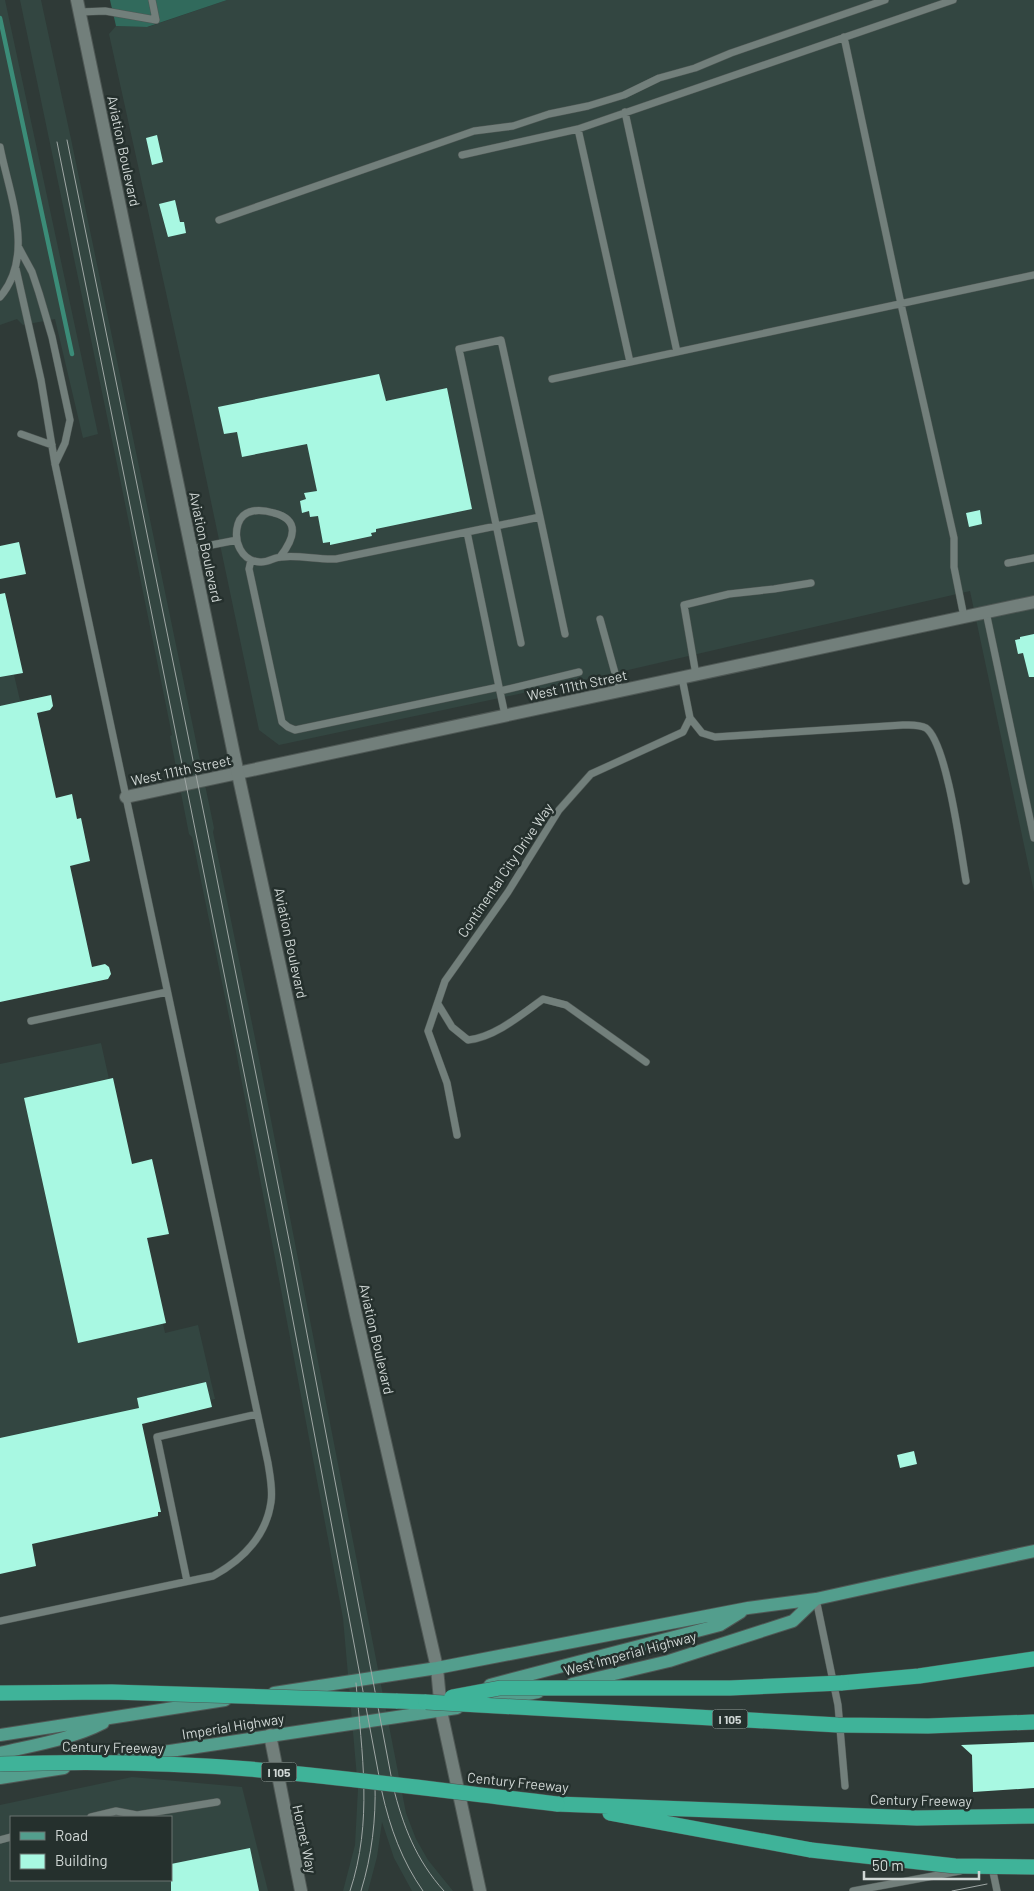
<svg xmlns="http://www.w3.org/2000/svg" width="1034" height="1891" font-family="Barlow,sans-serif">
<rect width="100%" height="100%" fill="#2f3a37"/>
<path fill="#334641" fill-rule="evenodd" d="M0,0H5L98,434L83,438L55,319L23,325L17,319L0,325Z
M20,0H41L71,139L214,828L213,832L256,1043L406,1813L416,1839L428,1860L453,1891H412L394,1858L382,1822L377,1857L368,1891H343L355,1845L358,1789L343,1618L234,1041L192,837L189,834L170,736L172,735L117,464Z
M227,0H1034V892L970,591L598,677L279,745L259,730L189,397L109,34L116,26L148,27Z
M0,615L22,709L0,714Z
M101,1043L165,1333L198,1325L215,1399L0,1444V1064Z
M132,1777L242,1787L268,1891H0V1805ZM11,1817H171V1880H11Z"/>
<path fill="#316a5c" d="M110,0H227L147,27L116,26Z"/>
<g fill="none" stroke-linecap="round" stroke-linejoin="round">
<path stroke="#3b8c78" stroke-width="4.5" d="M0,18L72,354"/>
</g>
<path fill="#a8f8e2" d="M157,135L163,162L152,165L146,138Z
M175,200L180,222H184L186,233L168,237L159,204Z
M379,374L386,401L447,388L472,509L376,529V532L371,533L372,536L330,545V542L323,543L318,516L310,517L309,511L302,513L300,501L306,499L304,493L317,491L307,444L242,457L237,432L224,434L218,407Z
M980,510L982,524L969,527L966,513Z
M19,542L26,574L0,579V546Z
M5,593L23,673L0,677V594Z
M1034,634V677H1029L1023,653L1018,654L1015,640L1020,639V637Z
M51,695L53,706L50,710L37,713L56,798L72,794L77,819L81,818L90,861L70,866L92,967L105,964L109,967L111,974L108,979L0,1002V706Z
M113,1078L132,1164L152,1159L169,1234L147,1238L166,1323L78,1343L24,1098Z
M206,1382L212,1407L142,1424L161,1512H158V1516L32,1544L36,1566L0,1574V1438L139,1408L137,1398Z
M914,1451L917,1464L900,1468L897,1455Z
M1034,1742V1788L973,1792L972,1755L961,1745Z
M250,1848L259,1891H171V1864Z"/>
<g fill="none" stroke-linecap="round" stroke-linejoin="round">
<defs>
<path id="lane" d="M80,12L105,11L156,20L152,0
M844,37L901,304L954,538V567L964,617
M625,112L677,352
M578,129L630,362
M0,147C9,194 36,255 0,297
M462,155L578,129L953,0
M219,220L474,131L513,126L549,114L588,106L624,95L659,78L695,68L731,53L885,0
M19,248L32,272L39,293L52,337L70,420L65,443L55,464
M552,379L1034,275
M21,434L52,445
M467,532L540,517L565,634
M191,549L237,540
M251,560L249,569L282,722L288,727L295,730L499,687L467,532L336,559C318,560 300,555 282,557C274,557 268,563 260,562C241,561 233,541 238,524C243,508 261,509 274,513C301,520 294,539 280,557
M1008,563L1034,558
M986,612L1034,838
M600,619L620,691
M521,643L459,349L501,340L540,517
M696,675L684,605L729,594L774,589L811,583
M499,687L505,715
M500,691L579,672
M690,718L702,733L715,737L903,725C910,725 919,724 926,728C947,743 961,853 966,881
M438,1004L452,1027L468,1040C495,1037 521,1015 543,999L566,1005L646,1062
M31,1021L167,992
M457,1135L447,1083L428,1031L445,981L508,892L559,810L591,774L683,732L690,718L682,678
M187,1581L157,1437L257,1414
M816,1599L838,1705L845,1786
M0,1621L213,1576C242,1560 266,1537 271,1502C273,1489 270,1476 268,1463L55,464L41,380L16,269
M91,1817L116,1811L137,1815L217,1802
M0,1840L11,1837
M992,1867L997,1891
M853,1891L960,1871"/>
<path id="street" d="M126,797L1034,602
M270,1735L301,1891"/>
<path id="secondary" d="M77,0L238,774L356,1315L437,1668L441,1711L480,1891"/>
<path id="primary" d="M572,1684L669,1661L793,1621L816,1599
M490,1685L720,1625L741,1612
M274,1693L437,1668L748,1608L816,1599L1034,1551
M487,1702L538,1692
M0,1735L225,1700
M0,1753C34,1745 72,1739 103,1723
M123,1758L457,1708
M0,1778L64,1768"/>
<path id="highway" d="M841,1683L919,1676L1034,1659
M396,1701L426,1702
M557,1804L917,1818L1034,1816
M610,1813L811,1850"/>
</defs>
<use href="#lane" stroke="#4f5855" stroke-width="8"/>
<use href="#street" stroke="#4f5855" stroke-width="14"/>
<use href="#secondary" stroke="#4f5855" stroke-width="14"/>
<use href="#primary" stroke="#4f5855" stroke-width="14"/>
<use href="#highway" stroke="#4f5855" stroke-width="16"/>
<use href="#lane" stroke="#727f7b" stroke-width="7"/>
<use href="#street" stroke="#727f7b" stroke-width="12"/>
<use href="#secondary" stroke="#727f7b" stroke-width="12"/>
<use href="#primary" stroke="#539e8d" stroke-width="12"/>
<use href="#highway" stroke="#3fb399" stroke-width="15"/>
<path stroke="#9fa7a5" stroke-width="1" d="M67,140L207,829L292,1255L393,1786C403,1826 416,1860 444,1891
M57,142L281,1257L382,1792C390,1828 402,1861 423,1891
M350,1891C373,1822 362,1754 356,1683
M361,1891C372,1855 376,1820 375,1783
M952,1891L987,1884"/>
<defs>
<path id="highway-bridge" d="M0,1693L112,1692L396,1701
M452,1697L500,1688H730L841,1683
M426,1702L838,1725L928,1726L1034,1722
M0,1764C83,1761 166,1762 249,1769C352,1778 454,1792 557,1804
M811,1850L955,1866L1034,1867"/>
</defs>
<use href="#highway-bridge" stroke="#4f5855" stroke-width="16" stroke-linecap="butt"/>
<use href="#highway-bridge" stroke="#3fb399" stroke-width="15"/>
</g>
<g text-anchor="middle" dominant-baseline="central" stroke-width="5" stroke-linejoin="round" paint-order="stroke">
<g fill="#25302d" stroke="#9da6a3" stroke-width="1">
<rect x="712.5" y="1709.5" width="35" height="19" rx="4"/>
<rect x="261.5" y="1762.5" width="35" height="19" rx="4"/>
</g>
<g font-size="12" font-weight="bold" fill="#d1d8d6">
<text x="730" y="1719">I 105</text>
<text x="279" y="1772">I 105</text>
</g>
<g font-size="14" fill="#d1d8d6" stroke="#25302d">
<text transform="translate(124 151) rotate(78)">Aviation Boulevard</text>
<text transform="translate(206 547) rotate(78)">Aviation Boulevard</text>
<text transform="translate(577 685) rotate(-12)">West 111th Street</text>
<text transform="translate(181 770) rotate(-12)">West 111th Street</text>
<text transform="translate(505 870) rotate(-56)">Continental City Drive Way</text>
<text transform="translate(291 943) rotate(78)">Aviation Boulevard</text>
<text transform="translate(377 1339) rotate(77)">Aviation Boulevard</text>
<text transform="translate(630 1653) rotate(-15)">West Imperial Highway</text>
<text transform="translate(233 1726) rotate(-9)">Imperial Highway</text>
<text transform="translate(113 1747) rotate(1)">Century Freeway</text>
<text transform="translate(518 1782) rotate(6)">Century Freeway</text>
<text transform="translate(921 1800) rotate(1)">Century Freeway</text>
<text transform="translate(305 1839) rotate(78)">Hornet Way</text>
</g>
</g>
<rect x="10" y="1816" width="162" height="65" fill="#25302d" stroke="#6a7371"/>
<rect x="20" y="1832" width="25" height="8" fill="#539e8d" stroke="#6a7371"/>
<text x="55" y="1841" font-size="15" fill="#d1d8d6">Road</text>
<rect x="20" y="1854" width="25" height="15" fill="#a8f8e2" stroke="#6a7371"/>
<text x="55" y="1866" font-size="15" fill="#d1d8d6">Building</text>
<path d="M864 1871v8h115v-8" fill="none" stroke="#d1d8d6" stroke-width="2.5"/>
<text x="872" y="1871" font-size="15" fill="#d1d8d6" stroke="#25302d" stroke-width="4" paint-order="stroke">50 m</text>
</svg>
